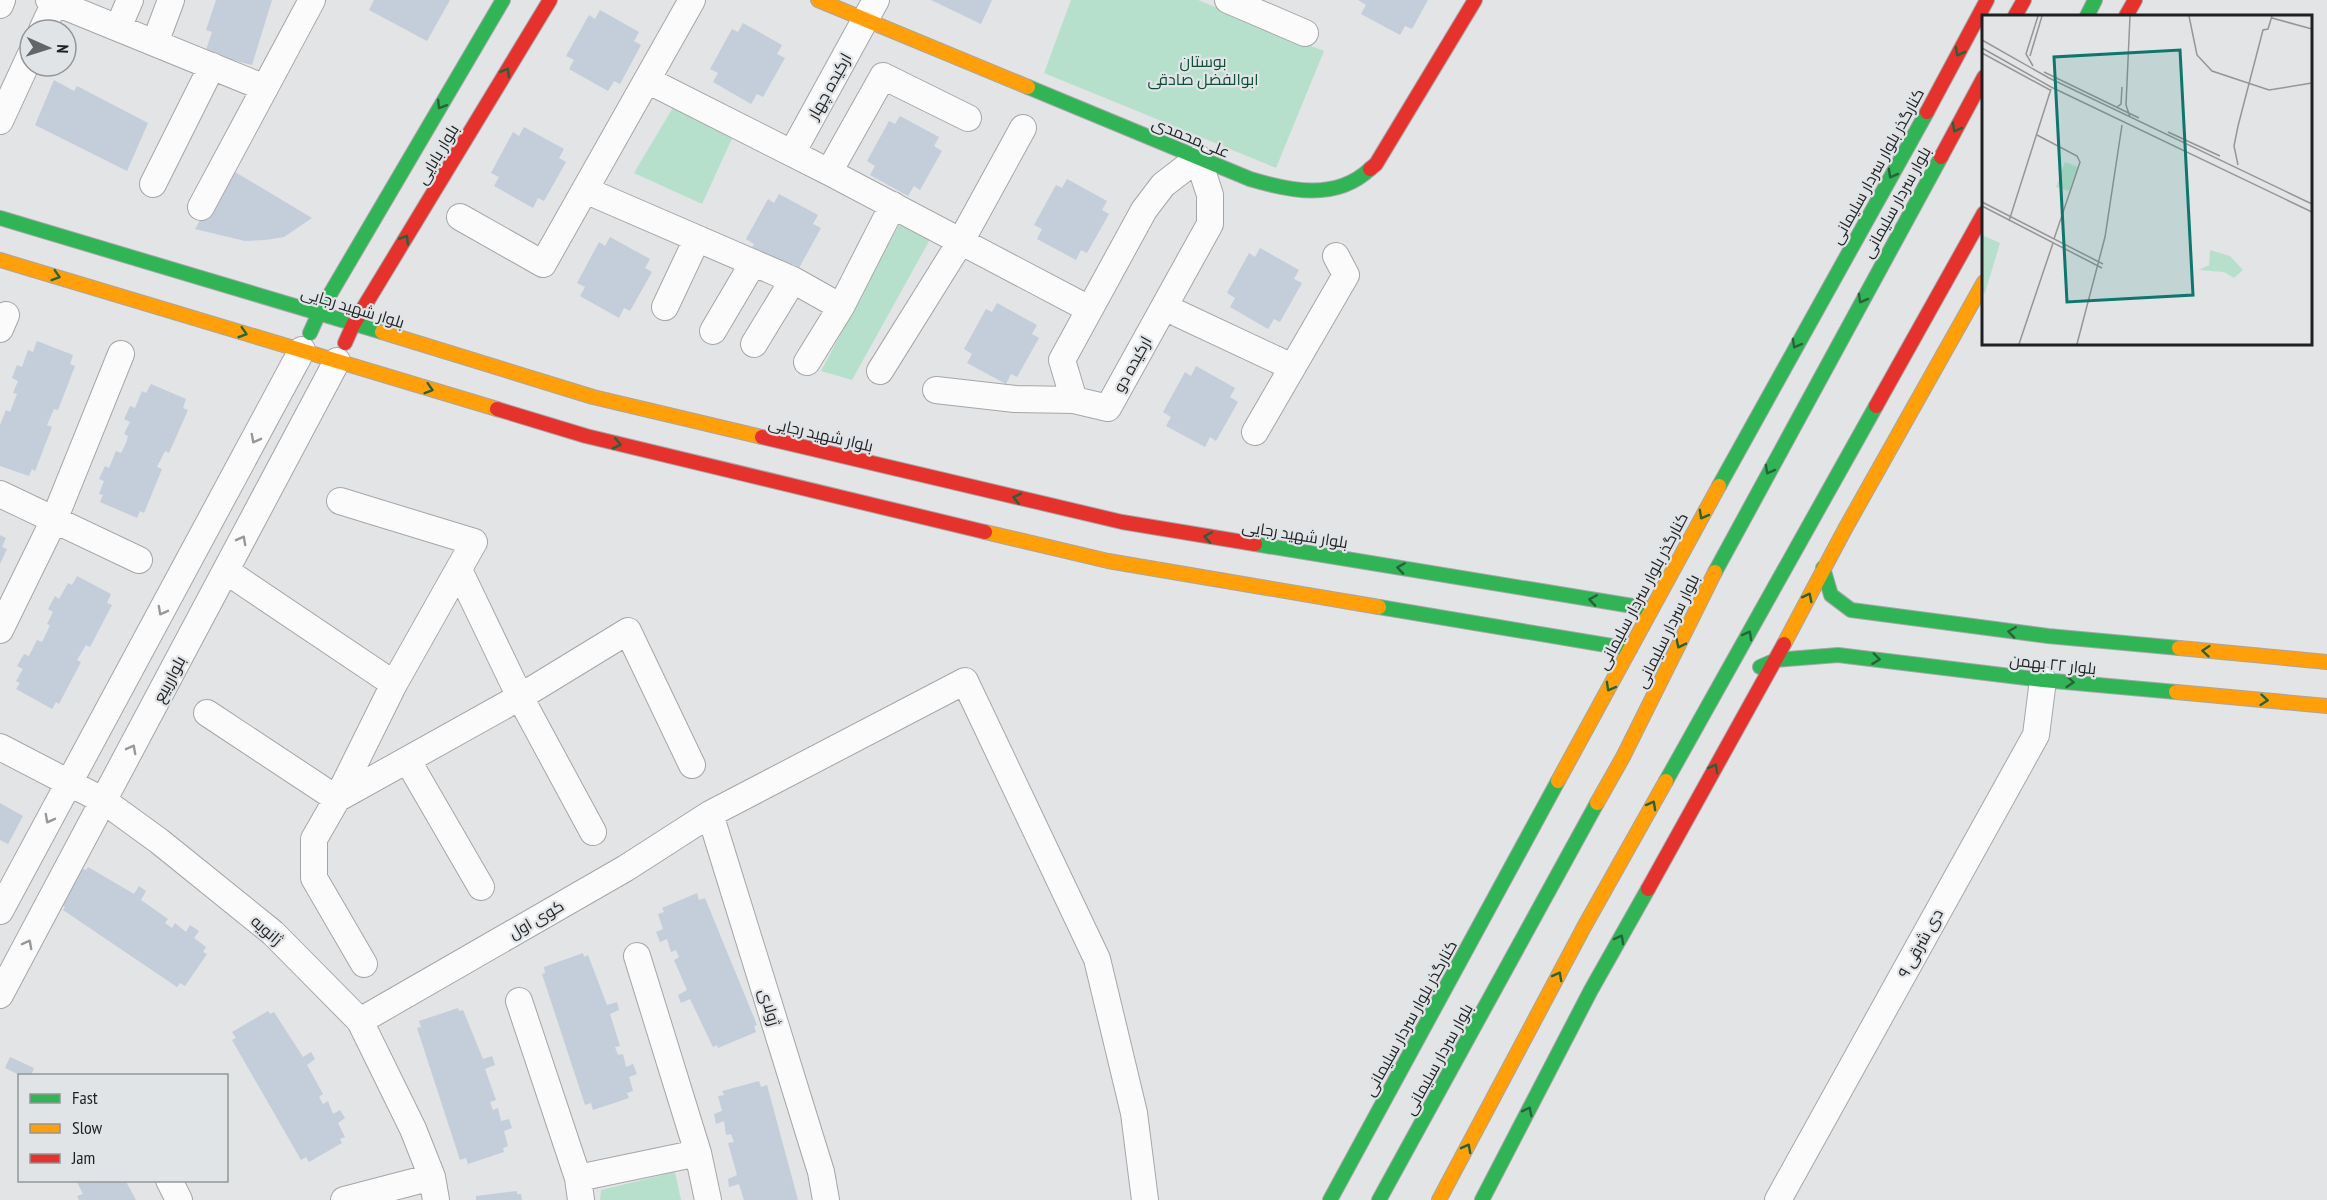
<svg xmlns="http://www.w3.org/2000/svg" width="2327" height="1200" font-family="'PT Sans Narrow',Cairo,sans-serif">
<rect width="100%" height="100%" fill="#e2e4e6"/>
<path fill="#b7e0cc" d="M1071,0H1198L1324,51L1276,168L1044,73Z
M675,104L735,132L702,204L634,173Z
M900,223L933,234L852,380L821,371Z
M675,1172L681,1200H600L601,1190Z"/>
<path fill="#c4cdda" d="M216,0H272L252,65L205,53L212,32L206,30Z
M374,0H450L427,41L369,10Z
M931,0H992L981,24Z
M1358,0H1428L1412,29L1405,26L1400,35L1361,14L1366,5Z
M600,10L639,32L634,41L641,45L620,84L614,81L608,91L569,69L574,60L566,56L589,15L595,19Z
M743,23L782,45L777,54L785,58L763,97L757,94L751,104L713,82L718,73L710,69L732,29L738,32Z
M54,80L74,91L77,86L148,123L127,171L35,125Z
M900,116L939,137L934,146L942,151L920,190L914,186L908,196L870,175L875,166L867,161L889,121L895,124Z
M524,127L564,149L559,158L566,162L544,201L538,198L533,208L494,186L499,177L491,173L513,132L519,136Z
M230,169L312,218L284,237L265,240L245,241L195,229Z
M1067,179L1107,201L1102,210L1109,214L1087,253L1081,250L1076,260L1037,239L1042,229L1034,225L1056,185L1062,188Z
M779,194L818,215L813,224L821,228L799,268L793,264L787,274L749,253L754,244L746,239L768,199L774,203Z
M610,237L650,259L645,268L652,272L630,311L624,308L619,318L580,296L585,287L577,283L599,242L605,246Z
M1260,248L1299,270L1294,279L1302,283L1280,322L1274,319L1268,329L1230,307L1235,298L1227,293L1249,253L1255,257Z
M997,303L1037,325L1032,334L1039,338L1017,377L1011,374L1006,384L967,363L972,354L964,349L986,309L992,312Z
M37,341L73,355L70,364L75,366L58,410L54,409L47,425L52,427L35,471L32,469L29,476L0,466V425L6,410L10,412L17,394L13,393L18,381L12,378L17,365L22,367L28,350L33,352Z
M1196,366L1235,388L1230,397L1238,402L1216,441L1210,437L1205,447L1166,426L1171,417L1163,412L1185,372L1191,376Z
M151,384L186,399L183,408L188,410L169,453L165,451L157,467L162,469L144,513L140,511L137,518L100,502L103,495L99,494L104,481L99,479L105,466L109,468L116,451L121,453L126,443L128,436L124,434L130,422L124,419L130,406L135,408L142,391L146,393Z
M0,535L6,538L2,547L7,549L0,564Z
M77,576L111,594L107,603L112,605L90,647L86,645L77,660L81,662L59,704L56,702L52,709L16,689L20,683L16,681L23,669L17,666L24,654L29,656L37,640L42,642L47,632L50,625L47,624L53,612L48,609L55,596L59,599L68,583L72,585Z
M0,803L23,816L8,844L0,840Z
M88,867L134,894L139,886L146,891L141,900L168,919L165,923L172,928L175,923L186,932L190,925L199,931L194,938L206,947L203,952L207,954L185,986L180,983L177,987L63,910L65,907L60,903L83,869L86,870Z
M697,893L699,900L705,898L757,1025L754,1026L756,1032L718,1048L717,1045L713,1047L690,999L681,1003L678,995L687,990L674,960L679,957L676,950L671,952L667,939L660,942L656,932L663,929L658,914L664,912L662,908Z
M583,953L584,957L588,955L607,1005L617,1002L619,1010L610,1014L620,1046L615,1047L618,1055L623,1054L626,1067L633,1064L637,1074L629,1077L633,1091L627,1093L629,1098L593,1110L591,1103L585,1105L542,974L545,973L544,967Z
M458,1008L459,1011L463,1010L483,1059L492,1056L495,1065L485,1069L496,1100L490,1102L493,1110L498,1108L501,1121L509,1119L512,1128L504,1131L508,1146L503,1148L504,1152L468,1164L466,1158L460,1160L417,1028L421,1027L419,1021Z
M268,1011L270,1014L274,1012L303,1057L311,1052L315,1059L307,1065L323,1094L319,1097L323,1104L328,1101L333,1114L340,1110L345,1118L338,1123L345,1137L340,1139L342,1143L309,1162L306,1157L301,1160L232,1040L236,1038L232,1032Z
M10,1057L34,1068L31,1076H22L5,1068Z
M759,1081L761,1087L767,1085L798,1200H744L739,1184L729,1187L728,1179L737,1175L728,1143L734,1142L731,1134L726,1135L724,1121L716,1124L714,1114L722,1111L718,1096L724,1095L722,1091Z
M76,1180H125L136,1200H79L77,1196L83,1194Z
M517,1191V1194H521L522,1200H476V1196Z"/>
<g fill="none" stroke-linecap="round" stroke-linejoin="round">
<defs>
<path id="street" d="M49,0L265,88
M1228,0L1305,33
M0,5L2,0
M118,28L130,0
M42,30L55,2
M155,43L171,0
M647,80L829,172L1089,309
M0,121L30,56
M792,153L876,0
M1198,158L1210,195V224L1108,408L1074,400L1062,360L1144,210L1163,185Z
M829,172L883,76L968,118
M153,184L212,66
M585,190L793,280L841,307
M201,207L312,0
M460,217L543,264L692,0
M665,307L697,239
M1164,307L1292,367
M0,329L6,315
M713,331L753,263
M754,344L793,280
M807,362L841,307L893,205
M880,371L961,241L1023,128
M936,390L1015,399L1074,400
M1255,432L1346,275L1336,256
M0,494L139,560
M340,501L474,542L394,684L337,799L314,839V878L364,964
M459,570L520,697L593,832
M226,571L394,684
M0,630L54,520L121,354
M207,713L337,799L520,697L628,631L692,765
M0,747L104,801L159,841L273,933L360,1021L413,1129L432,1177L436,1200
M408,761L481,887
M710,814L821,1172L826,1200
M0,911L302,350
M637,956L698,1153L708,1200
M0,995L337,361
M519,1001L578,1178L581,1200
M360,1021L626,868L710,814L965,681L1097,959L1134,1113L1145,1200
M578,1178L698,1153
M169,1180L179,1200
M344,1200L432,1177
M1778,1200L2036,735L2043,680"/>
<path id="fast" d="M2087,16L2095,0
M1028,87L1250,179C1290,191 1336,201 1370,169
M0,218L382,332
M310,333L319,313L503,0
M1719,486L1927,112
M1255,544L1651,609
M1823,568L1831,595L1851,610L2048,636L2179,648
M1715,572L1941,157
M1379,607L1630,649
M1760,667L1776,660L1838,655L2043,680L2176,692
M1666,781L1876,406
M1330,1200L1558,781
M1379,1200L1597,803
M1482,1200L1591,990L1648,889"/>
<path id="slow" d="M818,0L1028,87
M0,260L497,409
M382,332L593,397L762,437
M985,532L1108,561L1379,607
M1784,644L1845,529L1984,282
M2179,648L2327,662
M2176,692L2327,706
M1558,781L1719,486
M1597,803L1623,757L1715,572
M1439,1200L1584,927L1666,781"/>
<path id="jam" d="M2015,16L2024,0
M2126,16L2135,0
M1927,112L1987,0
M1941,157L1984,77
M1370,169L1376,164L1475,0
M345,343L353,325L550,0
M1876,406L1984,213
M497,409L586,436L985,532
M762,437L1122,522L1255,544
M1648,889L1784,644"/>
</defs>
<use href="#street" stroke="#a6a6a8" stroke-width="28"/>
<use href="#fast" stroke="#a6a6a8" stroke-width="16"/>
<use href="#slow" stroke="#a6a6a8" stroke-width="16"/>
<use href="#jam" stroke="#a6a6a8" stroke-width="16"/>
<use href="#street" stroke="#fbfbfb" stroke-width="26"/>
<use href="#fast" stroke="#30b455" stroke-width="14"/>
<use href="#slow" stroke="#ff9f0a" stroke-width="14"/>
<use href="#jam" stroke="#e5322d" stroke-width="14"/>
</g>
<defs><path id="oneway-chevron" d="M-2-3.5L2.5 0L-2 3.5" fill="none" stroke-width="1.6" stroke-linecap="round" stroke-linejoin="round" transform="scale(1.5)"/></defs>
<g stroke="#276338">
<use href="#oneway-chevron" transform="translate(1959 52) rotate(118)"/>
<use href="#oneway-chevron" transform="translate(506 72) rotate(-59)"/>
<use href="#oneway-chevron" transform="translate(441 105) rotate(121)"/>
<use href="#oneway-chevron" transform="translate(1956 128) rotate(119)"/>
<use href="#oneway-chevron" transform="translate(1892 174) rotate(119)"/>
<use href="#oneway-chevron" transform="translate(405 239) rotate(-59)"/>
<use href="#oneway-chevron" transform="translate(56 276) rotate(17)"/>
<use href="#oneway-chevron" transform="translate(1862 299) rotate(119)"/>
<use href="#oneway-chevron" transform="translate(243 333) rotate(17)"/>
<use href="#oneway-chevron" transform="translate(1796 344) rotate(119)"/>
<use href="#oneway-chevron" transform="translate(429 389) rotate(17)"/>
<use href="#oneway-chevron" transform="translate(617 444) rotate(13)"/>
<use href="#oneway-chevron" transform="translate(1769 470) rotate(119)"/>
<use href="#oneway-chevron" transform="translate(1017 498) rotate(-167)"/>
<use href="#oneway-chevron" transform="translate(1703 515) rotate(119)"/>
<use href="#oneway-chevron" transform="translate(1208 537) rotate(-171)"/>
<use href="#oneway-chevron" transform="translate(1401 568) rotate(-171)"/>
<use href="#oneway-chevron" transform="translate(1808 597) rotate(-63)"/>
<use href="#oneway-chevron" transform="translate(1593 600) rotate(-171)"/>
<use href="#oneway-chevron" transform="translate(2012 632) rotate(-172)"/>
<use href="#oneway-chevron" transform="translate(1748 635) rotate(-61)"/>
<use href="#oneway-chevron" transform="translate(1680 644) rotate(116)"/>
<use href="#oneway-chevron" transform="translate(2206 651) rotate(-175)"/>
<use href="#oneway-chevron" transform="translate(1876 659) rotate(7)"/>
<use href="#oneway-chevron" transform="translate(2070 682) rotate(5)"/>
<use href="#oneway-chevron" transform="translate(1610 687) rotate(119)"/>
<use href="#oneway-chevron" transform="translate(2264 700) rotate(5)"/>
<use href="#oneway-chevron" transform="translate(1714 768) rotate(-61)"/>
<use href="#oneway-chevron" transform="translate(1652 805) rotate(-61)"/>
<use href="#oneway-chevron" transform="translate(1620 939) rotate(-61)"/>
<use href="#oneway-chevron" transform="translate(1558 976) rotate(-62)"/>
<use href="#oneway-chevron" transform="translate(1528 1111) rotate(-63)"/>
<use href="#oneway-chevron" transform="translate(1467 1148) rotate(-62)"/>
</g>
<g stroke="#989899">
<use href="#oneway-chevron" transform="translate(255 439) rotate(118)"/>
<use href="#oneway-chevron" transform="translate(242 540) rotate(-62)"/>
<use href="#oneway-chevron" transform="translate(162 611) rotate(118)"/>
<use href="#oneway-chevron" transform="translate(132 749) rotate(-62)"/>
<use href="#oneway-chevron" transform="translate(49 819) rotate(118)"/>
<use href="#oneway-chevron" transform="translate(28 944) rotate(-62)"/>
</g>
<g text-anchor="middle" dominant-baseline="central" stroke-width="4.5" stroke-linejoin="round" paint-order="stroke">
<g font-size="16" fill="#0d4f34" stroke="#e1e4e7">
<text x="1203" y="61">بوستان<tspan x="1203" dy="18">ابوالفضل صادقی</tspan></text>
</g>
<g font-size="16" fill="#1f2021" stroke="#e1e4e7">
<text transform="translate(829 86) rotate(-61)">ارکیده چهار</text>
<text transform="translate(1191 137) rotate(22)">علی‌محمدی</text>
<text transform="translate(437 154) rotate(-59)">بلوار بابایی</text>
<text transform="translate(1877 166) rotate(-61)">کنارگذر بلوار سردار سلیمانی</text>
<text transform="translate(1896 202) rotate(-61)">بلوار سردار سلیمانی</text>
<text transform="translate(353 307) rotate(17)">بلوار شهید رجایی</text>
<text transform="translate(1132 364) rotate(-61)">ارکیده دو</text>
<text transform="translate(821 434) rotate(13)">بلوار شهید رجایی</text>
<text transform="translate(1295 534) rotate(9)">بلوار شهید رجایی</text>
<text transform="translate(1642 591) rotate(-62)">کنارگذر بلوار سردار سلیمانی</text>
<text transform="translate(1667 631) rotate(-64)">بلوار سردار سلیمانی</text>
<text transform="translate(2053 664) rotate(6)">بلوار ۲۲ بهمن</text>
<text transform="translate(169 679) rotate(-62)">بلوارربیع</text>
<text transform="translate(536 919) rotate(-30)">کوی اول</text>
<text transform="translate(267 930) rotate(41)">ژانویه</text>
<text transform="translate(1920 943) rotate(-61)">۹ دی شرقی</text>
<text transform="translate(770 1007) rotate(73)">ژولای</text>
<text transform="translate(1410 1018) rotate(-61)">کنارگذر بلوار سردار سلیمانی</text>
<text transform="translate(1438 1059) rotate(-61)">بلوار سردار سلیمانی</text>
</g>
</g>
<g transform="translate(1982 15)">
<rect width="330" height="330" fill="#e2e4e6"/>
<path d="M83,147L96,152L87,176L74,172ZM0,220L18,228L3,278L0,277ZM228,235L248,241L261,255L252,263L242,257L217,255L227,250Z" fill="#b7e0cc"/>
<path fill="none" stroke="#949697" stroke-width="1.5" d="M148,1L144,90L148,102M207,1L215,40L230,56L287,75L330,68M290,3L330,14M0,25L67,63L330,189M0,33L69,72L330,197M0,38L68,75M48,41L60,1M51,51L44,39L56,1M62,57L157,103M135,92L139,89L140,72M186,117L238,141M55,120L95,141L98,147L72,224M256,150L252,131L256,111L281,15L286,14L290,1M0,187L121,249M0,191L120,253M27,206L69,74M37,329L71,228M95,329L123,222L140,110"/>
<path fill="#0f766e" fill-opacity="0.15" stroke="#0f766e" stroke-width="3" d="M198,35L211,280L85,287L72,42Z"/>
<rect width="330" height="330" fill="none" stroke="#1f2021" stroke-width="3"/>
</g>
<rect x="18" y="1074" width="210" height="108" fill="#e1e4e7" stroke="#939698" stroke-width="1.5"/>
<rect x="30" y="1094" width="30" height="9" fill="#30b455" stroke="#939698" stroke-width="1.5"/>
<text x="72" y="1104" font-size="18" fill="#1f2021">Fast</text>
<rect x="30" y="1124" width="30" height="9" fill="#ff9f0a" stroke="#939698" stroke-width="1.5"/>
<text x="72" y="1134" font-size="18" fill="#1f2021">Slow</text>
<rect x="30" y="1154" width="30" height="9" fill="#e5322d" stroke="#939698" stroke-width="1.5"/>
<text x="72" y="1164" font-size="18" fill="#1f2021">Jam</text>
<g transform="translate(48 48) rotate(93)"><circle r="28" fill="#e1e4e7" stroke="#939698" stroke-width="1.5"/>
<path d="M0-4.5L10 22L0 15L-10 22Z" fill="#636566"/>
<text y="-9" font-size="16" font-weight="bold" text-anchor="middle" fill="#1f2021">N</text>
</g>
</svg>
